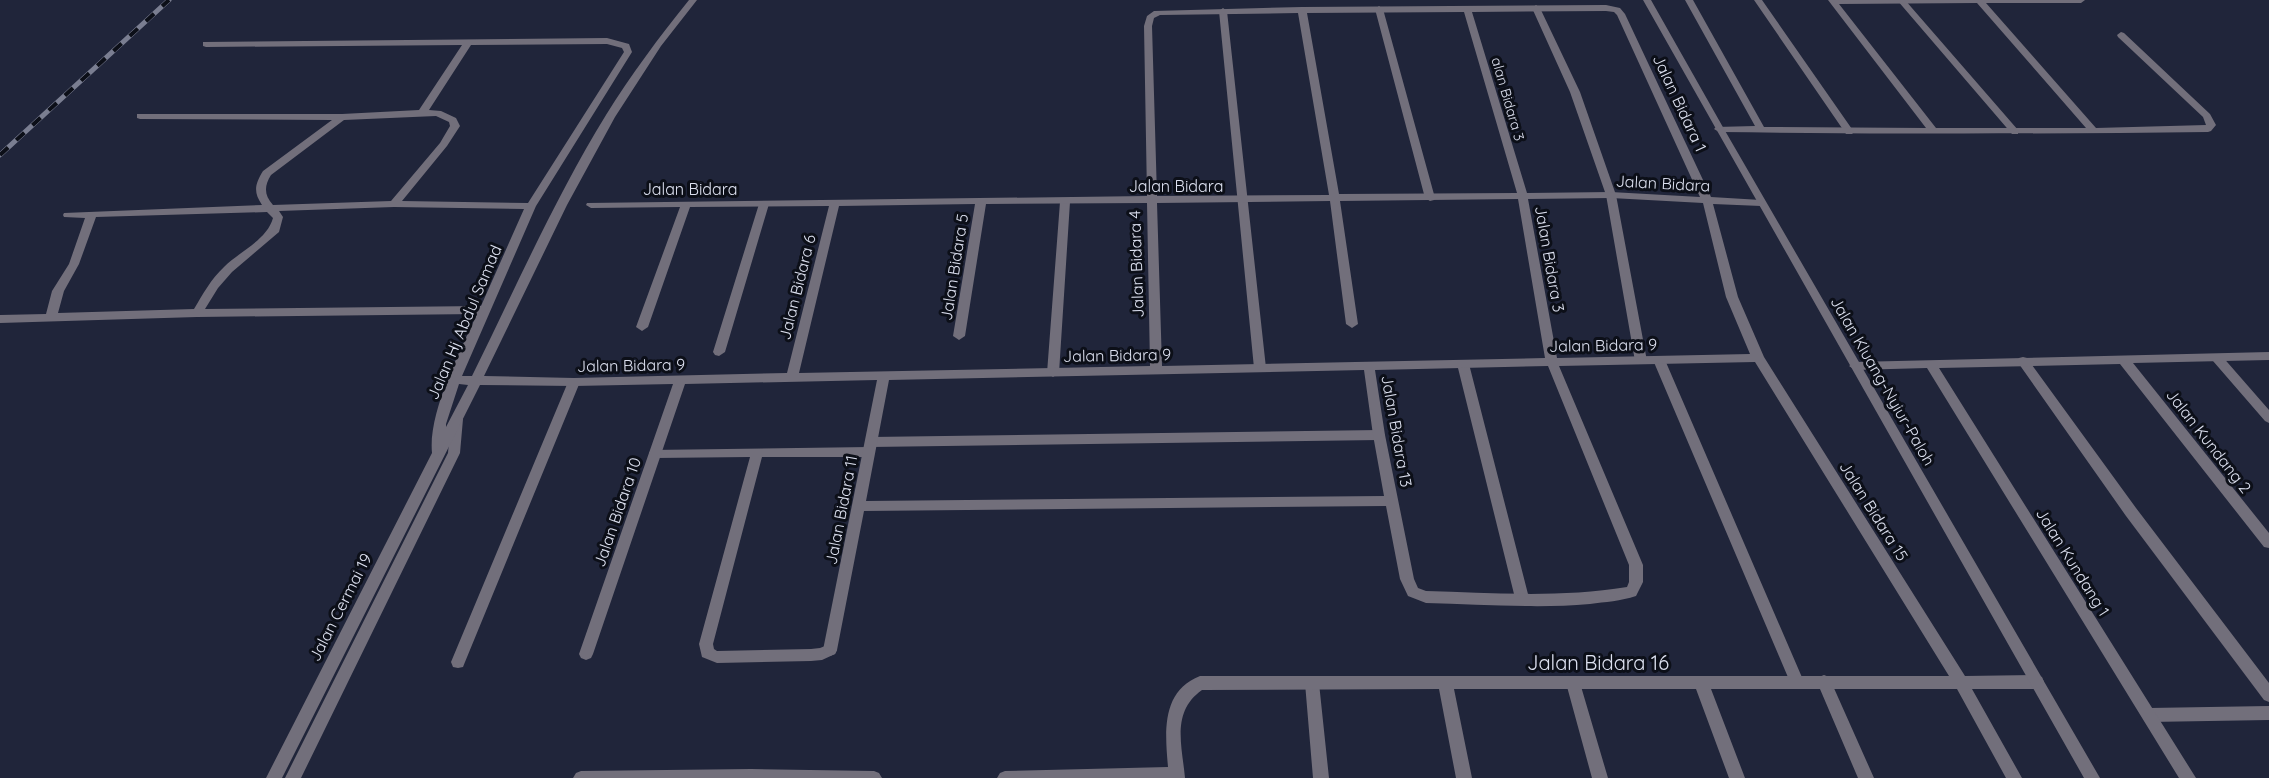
<svg xmlns="http://www.w3.org/2000/svg" width="2269" height="778" font-family="Quicksand,sans-serif">
<rect width="100%" height="100%" fill="#20253a"/>
<g fill="none" stroke-linecap="round" stroke-linejoin="round">
<path fill="#726f7b" fill-rule="evenodd" d="M1754,0H1762L1854,132L1852,134H1846Z
M1897,0H1905L2018,130V134H2012Z
M1536,5L1540,8L1580,92L1616,195L1647,361L1645,364H1637L1635,361L1606,195L1570,92L1532,8Z
M1379,6L1383,9L1435,198L1434,200L1430,201L1425,198L1375,9Z
M1223,8L1227,11L1266,368L1260,372L1254,368L1219,11Z
M1065,199L1070,202L1059,373L1053,377L1047,373L1060,202Z
M764,201L769,204L725,352L719,356L715,355L713,352L759,204Z
M2217,354L2221,355L2269,410V423L2265,421L2213,361L2211,358Z
M1659,356L1665,360L1804,682L1802,687L1797,689L1792,687L1790,682L1653,360Z
M2023,357L2027,358L2136,508L2269,683V702L2264,700L2126,516L2019,364L2017,361L2019,358Z
M1463,360L1469,364L1529,598L1527,602L1522,604L1517,602L1515,598L1457,364Z
M574,378L580,382L465,662L463,667L458,668L453,667L451,662L568,382Z
M457,414L461,416L463,419L460,453L301,778H285L448,453L451,419L453,416Z
M1379,430L1383,432L1385,435L1383,438L1379,440L871,447L867,445L865,442L867,439L871,437Z
M869,447L873,449L875,452L873,455L869,457H762L713,644L714,649L717,651L811,649L820,648L830,644L835,646L837,650L835,654L822,660L811,661L717,663L702,657L699,644L750,457L655,458L651,456L649,453L651,450Z
M1824,675L1829,677L1874,778H1858L1817,682L1819,677Z
M1312,676L1317,678L1319,683L1329,778H1313L1305,683L1307,678Z
M1573,676L1578,678L1580,683L1608,778H1592L1566,683L1568,678Z
M2269,706V720L2149,722L2144,720L2142,715L2144,710L2149,708Z"/>
<path fill="#726f7b" fill-rule="evenodd" d="M689,0H697L661,46L615,117L567,205L484,376L574,378L787,373L829,206L690,207L648,327L642,331L636,327L680,207L591,208L586,205L587,203L1147,196L1144,26L1147,16L1154,11L1302,7L1606,5L1620,8L1625,14L1711,197L1761,200L1766,203L1761,206L1713,204L1738,297L1764,357L1965,676L2037,675L2042,677L2044,682L2042,687L2037,689H1972L2022,778H2006L1957,689H1711L1745,778H1729L1696,689H1454L1472,778H1456L1439,689L1202,690C1171,712 1182,745 1185,778H997L1000,773L1005,771L1168,767C1165,733 1161,691 1200,676H1949L1755,362L1559,366L1643,565V582L1636,596C1621,601 1605,602 1590,604C1536,609 1480,604 1426,603L1408,596L1400,579L1386,506L864,511L837,650L835,654L830,656L825,654L823,650L877,380L685,384L593,654L591,658L586,660L581,658L579,654L673,384L574,386L480,385L282,778H266L432,453C428,413 460,351 477,314L197,317L0,323V315L46,314L52,291L69,264L85,218L64,217L63,215L64,213L262,205C253,192 255,184 263,171L332,120L140,119L137,118V114H342L419,110L462,45L206,47L203,46V42L607,38L629,44L632,52L536,206L462,376H472C515,289 555,198 606,115C631,75 659,37 689,0ZM1606,11L1614,12L1617,15L1700,197L1611,192L1527,193L1472,12ZM1464,12L1517,193L1339,194L1307,13ZM1298,13L1329,195L1157,196L1152,26L1154,18L1160,15ZM607,44L622,48L624,52L528,203L402,201L447,146L460,126L456,118L441,111L429,110L471,45ZM436,116L449,122L450,126L440,143L391,201L273,205C264,195 264,186 271,175L344,120ZM1611,198L1703,203L1726,297L1750,354L1557,358L1528,199ZM1518,199L1545,358L1162,366L1157,203L1330,201L1346,324L1352,328L1358,324L1340,201ZM1147,203L1150,366L799,373L839,206L975,204L953,336L959,340L965,336L986,204ZM394,207L524,209L481,306L205,309L218,288L232,272L279,232L283,217L279,211ZM267,212L273,218C267,240 240,251 224,267C211,279 203,294 194,309L58,313L64,291L79,264L96,217ZM1548,366L1629,565V582L1627,587C1560,598 1493,593 1426,591L1418,588L1414,579L1385,435L1375,370ZM1364,370L1373,435L1384,496L866,501L889,380ZM459,384L468,385L446,427V424Z
M1685,0H1693L1764,127L1926,128L1828,0H2085L2081,3H1986L2096,128L2206,125L2203,117L2118,37L2117,35L2121,32L2124,33L2210,114L2216,125L2211,131L2208,132C2045,134 1881,134 1719,132L1714,129L1716,127L1755,126ZM1977,3L2086,128H1936L1839,4Z
M2269,352V360L2133,363L2269,533V548L2264,547L2120,364L1939,368L2196,778H2179L1927,368L1855,370L1849,366L1855,362Z
M751,769L874,771L879,773L882,778H573L576,773L581,771Z"/>
<path fill="#726f7b" fill-rule="evenodd" d="M1643,0H1651L1724,129L2100,778H2084Z"/>
<defs>
<path id="rail" d="M0,155L169,0"/>
</defs>
<use href="#rail" stroke="#7a7e91" stroke-width="5"/>
<use href="#rail" stroke="#0c0f18" stroke-width="4" stroke-dasharray="11" stroke-linecap="butt"/>
</g>
<g text-anchor="middle" dominant-baseline="central" stroke-width="6" stroke-linejoin="round" paint-order="stroke">
<g font-size="14" fill="#dde1f0" stroke="#0c0f18">
<text transform="translate(1508 99) rotate(74)">alan Bidara 3</text>
</g>
<g font-size="16" fill="#dde1f0" stroke="#0c0f18">
<text transform="translate(1680 103) rotate(65)">Jalan Bidara 1</text>
<text transform="translate(1663 183) rotate(3)">Jalan Bidara</text>
<text x="1176" y="186">Jalan Bidara</text>
<text x="690" y="189">Jalan Bidara</text>
<text transform="translate(1550 259) rotate(80)">Jalan Bidara 3</text>
<text transform="translate(1136 264) rotate(-92)">Jalan Bidara 4</text>
<text transform="translate(954 267) rotate(-81)">Jalan Bidara 5</text>
<text transform="translate(797 287) rotate(-76)">Jalan Bidara 6</text>
<text transform="translate(464 322) rotate(-67)">Jalan Hj Abdul Samad</text>
<text transform="translate(1603 345) rotate(-1)">Jalan Bidara 9</text>
<text transform="translate(1117 355) rotate(-1)">Jalan Bidara 9</text>
<text transform="translate(631 365) rotate(-1)">Jalan Bidara 9</text>
<text transform="translate(1883 381) rotate(60)">Jalan Kluang-Nyiur-Paloh</text>
<text transform="translate(1397 431) rotate(80)">Jalan Bidara 13</text>
<text transform="translate(2209 441) rotate(52)">Jalan Kundang 2</text>
<text transform="translate(841 510) rotate(-79)">Jalan Bidara 11</text>
<text transform="translate(1874 511) rotate(58)">Jalan Bidara 15</text>
<text transform="translate(617 512) rotate(-71)">Jalan Bidara 10</text>
<text transform="translate(2073 562) rotate(58)">Jalan Kundang 1</text>
<text transform="translate(340 607) rotate(-63)">Jalan Cermai 19</text>
</g>
<g font-size="20" fill="#dde1f0" stroke="#0c0f18">
<text x="1598" y="662">Jalan Bidara 16</text>
</g>
</g>
</svg>
